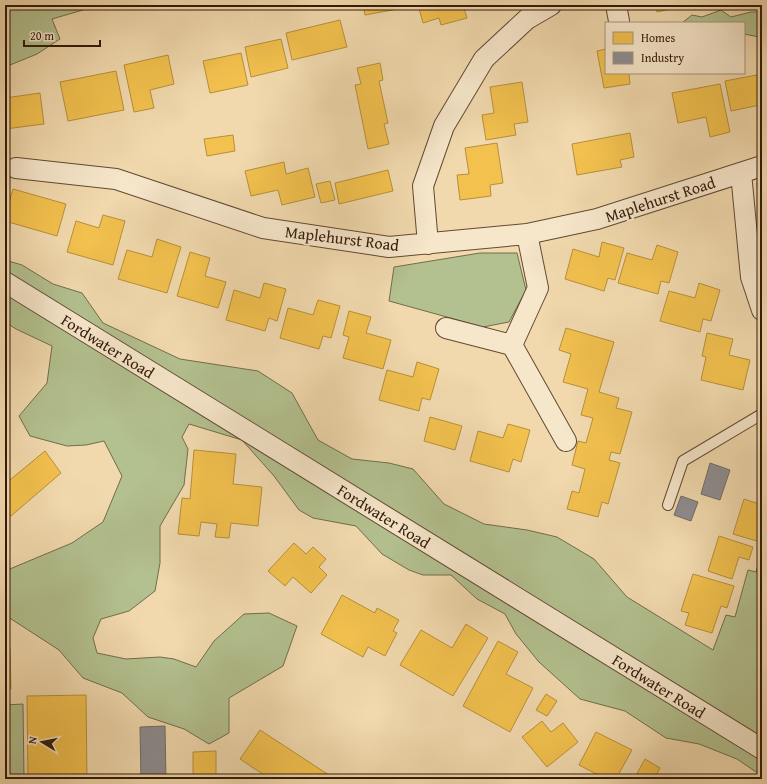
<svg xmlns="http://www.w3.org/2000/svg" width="767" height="784" font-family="'Gentium Book Plus',serif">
<rect width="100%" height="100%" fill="#f1d9ad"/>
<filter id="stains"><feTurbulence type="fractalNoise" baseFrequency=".005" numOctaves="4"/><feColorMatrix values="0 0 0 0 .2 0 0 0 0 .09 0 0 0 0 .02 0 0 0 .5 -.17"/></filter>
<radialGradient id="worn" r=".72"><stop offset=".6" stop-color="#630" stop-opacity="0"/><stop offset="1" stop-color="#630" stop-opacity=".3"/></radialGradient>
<path fill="#b3c08f" stroke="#726c4c" d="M5,5H100L52,19L60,39L37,54L5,67Z
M721,10L731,17L751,12H762V34L759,37L744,34V23H682L692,15L702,17Z
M762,181V256L757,183Z
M480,253H517L526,290L509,322L483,327L389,301L394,267Z
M5,260L22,265L53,284L82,293L103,323L180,359L258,371L292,393L318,440L352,459L389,463L413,469L444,504L484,524L527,530L557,537L594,559L627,597L713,650L726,615L735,617L748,570L756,572L762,551V776L737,759L699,744L666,738L625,711L580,699L539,662L516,634L505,614L477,599L451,575H423L409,570L382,554L356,526L313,518L299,510L274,476L242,440L189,424L182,437L188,449L184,485L160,526V563L155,591L129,611L101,619L93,638L97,653L126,659L160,657L174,659L196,667L214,641L244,614L269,613L297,626L283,666L229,698V733L209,744L184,729L148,717L122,693L83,678L59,650L5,615V571L72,543L103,522L122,476L104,441L86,445L67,446L30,436L19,416L47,383L52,346L16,329L5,322Z
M23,704L24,779H5V705Z"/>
<path fill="#f2c14e" stroke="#b88f3a" d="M363,5H397L398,9L365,15Z
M418,5H463L467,18L441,25L439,18L423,23Z
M656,5H674L675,8L657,12Z
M340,20L347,47L292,60L286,33Z
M281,39L288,68L251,77L245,47Z
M606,49V73H629L630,84L604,88L597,51Z
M241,53L248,85L210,93L203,61Z
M168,55L174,84L150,90L154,108L134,112L124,65Z
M380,63L383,80L379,81L388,123L384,124L389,144L368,149L355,85L361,84L357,68Z
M116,71L124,110L68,121L60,82Z
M762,74V117L760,105L731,111L725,81Z
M522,82L528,122L514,124L516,135L486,140L482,115L494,113L490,87Z
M720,84L730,132L710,137L706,117L678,123L672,93Z
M40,93L44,124L5,129V98Z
M630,133L634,157L620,160L622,167L577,175L572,144Z
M233,135L235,151L207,156L204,139Z
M497,143L503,183L490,185L491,196L460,200L457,175L469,174L465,148Z
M284,162L286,174L308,168L315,197L282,205L278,190L251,196L245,171Z
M388,170L393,191L339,204L335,183Z
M330,181L335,200L321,203L316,184Z
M13,189L66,204L57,236L5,221V217Z
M103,215L125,221L113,265L67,252L76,221L99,228Z
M157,239L181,247L167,293L118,279L127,250L152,257Z
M602,242L624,248L615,280L608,278L604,291L565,279L573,249L599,257Z
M657,245L678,252L669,283L661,281L658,294L618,283L627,253L652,260Z
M190,252L210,258L205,276L226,282L218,308L177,296Z
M264,283L286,289L277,321L269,318L265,331L226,320L234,290L260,298Z
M699,283L720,290L711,321L703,319L700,332L660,321L669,291L695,298Z
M318,300L340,306L331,338L323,336L319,349L280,338L288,308L313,315Z
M349,311L371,317L366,333L391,340L383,369L343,358L349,337L343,335Z
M566,328L614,342L599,392L619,398L616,408L632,412L620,454L611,452L609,460L620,463L608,504L602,502L598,517L567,509L572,491L579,493L585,469L572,465L578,441L586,443L593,418L581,415L588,389L563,382L571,354L559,350Z
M707,333L733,339L729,355L750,360L743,390L701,380L706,357L702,356Z
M417,362L439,369L430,400L422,398L419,411L379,400L387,370L413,377Z
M430,417L462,426L455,450L424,441Z
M508,424L530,430L521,462L513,459L509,472L470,461L478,431L503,438Z
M194,450L236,454L233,484L262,487L258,526L231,523L229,538L215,537L217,524L201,522L199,536L178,534L182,498L190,499Z
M45,451L61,473L11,516L5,515V484Z
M744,499L762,505V526L757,541L733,534Z
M719,536L753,547L749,560L739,557L732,579L708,571Z
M294,543L306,554L313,547L326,559L319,567L327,575L311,593L293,577L285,586L268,571Z
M693,574L734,586L727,608L721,606L712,633L685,625L689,613L681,611Z
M342,595L375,613L377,608L399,620L393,631L397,633L385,656L368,647L363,657L321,634Z
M466,624L488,638L453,696L400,665L421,630L452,648Z
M498,641L518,652L506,674L533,688L510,732L463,706Z
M5,648H10L11,689H5Z
M546,694L557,701L547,716L536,710Z
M86,695L87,779H28L27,696Z
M542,721L551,732L563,723L578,742L547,767L522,737Z
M260,730L335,779H270L240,759Z
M596,732L632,750L616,779H606L579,765Z
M216,751V779H193V752Z
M645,759L660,768L654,779H634Z"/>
<path fill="#8d8d92" stroke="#726a69" d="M710,463L730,470L720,500L701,494Z
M681,496L698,502L691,521L674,515Z
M165,726L166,779H141L140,727Z"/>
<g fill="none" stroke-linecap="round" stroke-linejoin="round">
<defs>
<path id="service" d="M668,505L683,461L762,414"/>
<path id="minor" d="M616,5L619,21
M16,168L116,179L263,228L389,247L527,234L597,219L762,166
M741,173L751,277L762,310
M428,244L423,186L444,126L484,59L527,19L551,5
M5,282L762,749
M446,328L512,345L538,288L527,234
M512,345L566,441"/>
</defs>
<use href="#service" stroke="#624933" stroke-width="12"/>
<use href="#minor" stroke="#624933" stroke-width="22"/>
<use href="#service" stroke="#f6e6ca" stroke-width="10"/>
<use href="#minor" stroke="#f6e6ca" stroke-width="20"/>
</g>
<g text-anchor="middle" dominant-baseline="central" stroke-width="4" stroke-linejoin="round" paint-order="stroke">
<g font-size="16" fill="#32190a" stroke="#f6e6ca">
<text transform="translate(660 199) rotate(-18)">Maplehurst Road</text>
<text transform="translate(342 238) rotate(7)">Maplehurst Road</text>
<text transform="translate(108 346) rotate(32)">Fordwater Road</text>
<text transform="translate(384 516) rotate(32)">Fordwater Road</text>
<text transform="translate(659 686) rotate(32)">Fordwater Road</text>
</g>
</g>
<rect width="767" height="784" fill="none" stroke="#f1d9ad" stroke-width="20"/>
<rect x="6" y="6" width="755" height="772" fill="none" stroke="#32190a" stroke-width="2"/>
<rect x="10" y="10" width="747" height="764" fill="none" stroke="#32190a"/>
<rect x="605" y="22" width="140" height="52" fill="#f6e6ca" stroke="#a8947d"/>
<rect x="613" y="32" width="20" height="12" fill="#f2c14e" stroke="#a8947d"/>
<text x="641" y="42" font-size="12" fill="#32190a">Homes</text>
<rect x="613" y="52" width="20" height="12" fill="#8d8d92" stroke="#a8947d"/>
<text x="641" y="62" font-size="12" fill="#32190a">Industry</text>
<g transform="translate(42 742) rotate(280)" stroke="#f6e6ca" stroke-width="3" paint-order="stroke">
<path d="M0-3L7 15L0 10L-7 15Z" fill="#32190a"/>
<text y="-6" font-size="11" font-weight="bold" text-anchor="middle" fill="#32190a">N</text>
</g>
<path d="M24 40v6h76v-6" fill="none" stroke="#32190a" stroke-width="2"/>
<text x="30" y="40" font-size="12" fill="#32190a" stroke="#f6e6ca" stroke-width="3" paint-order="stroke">20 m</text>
<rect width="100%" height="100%" filter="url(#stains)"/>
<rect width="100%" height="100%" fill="url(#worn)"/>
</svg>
